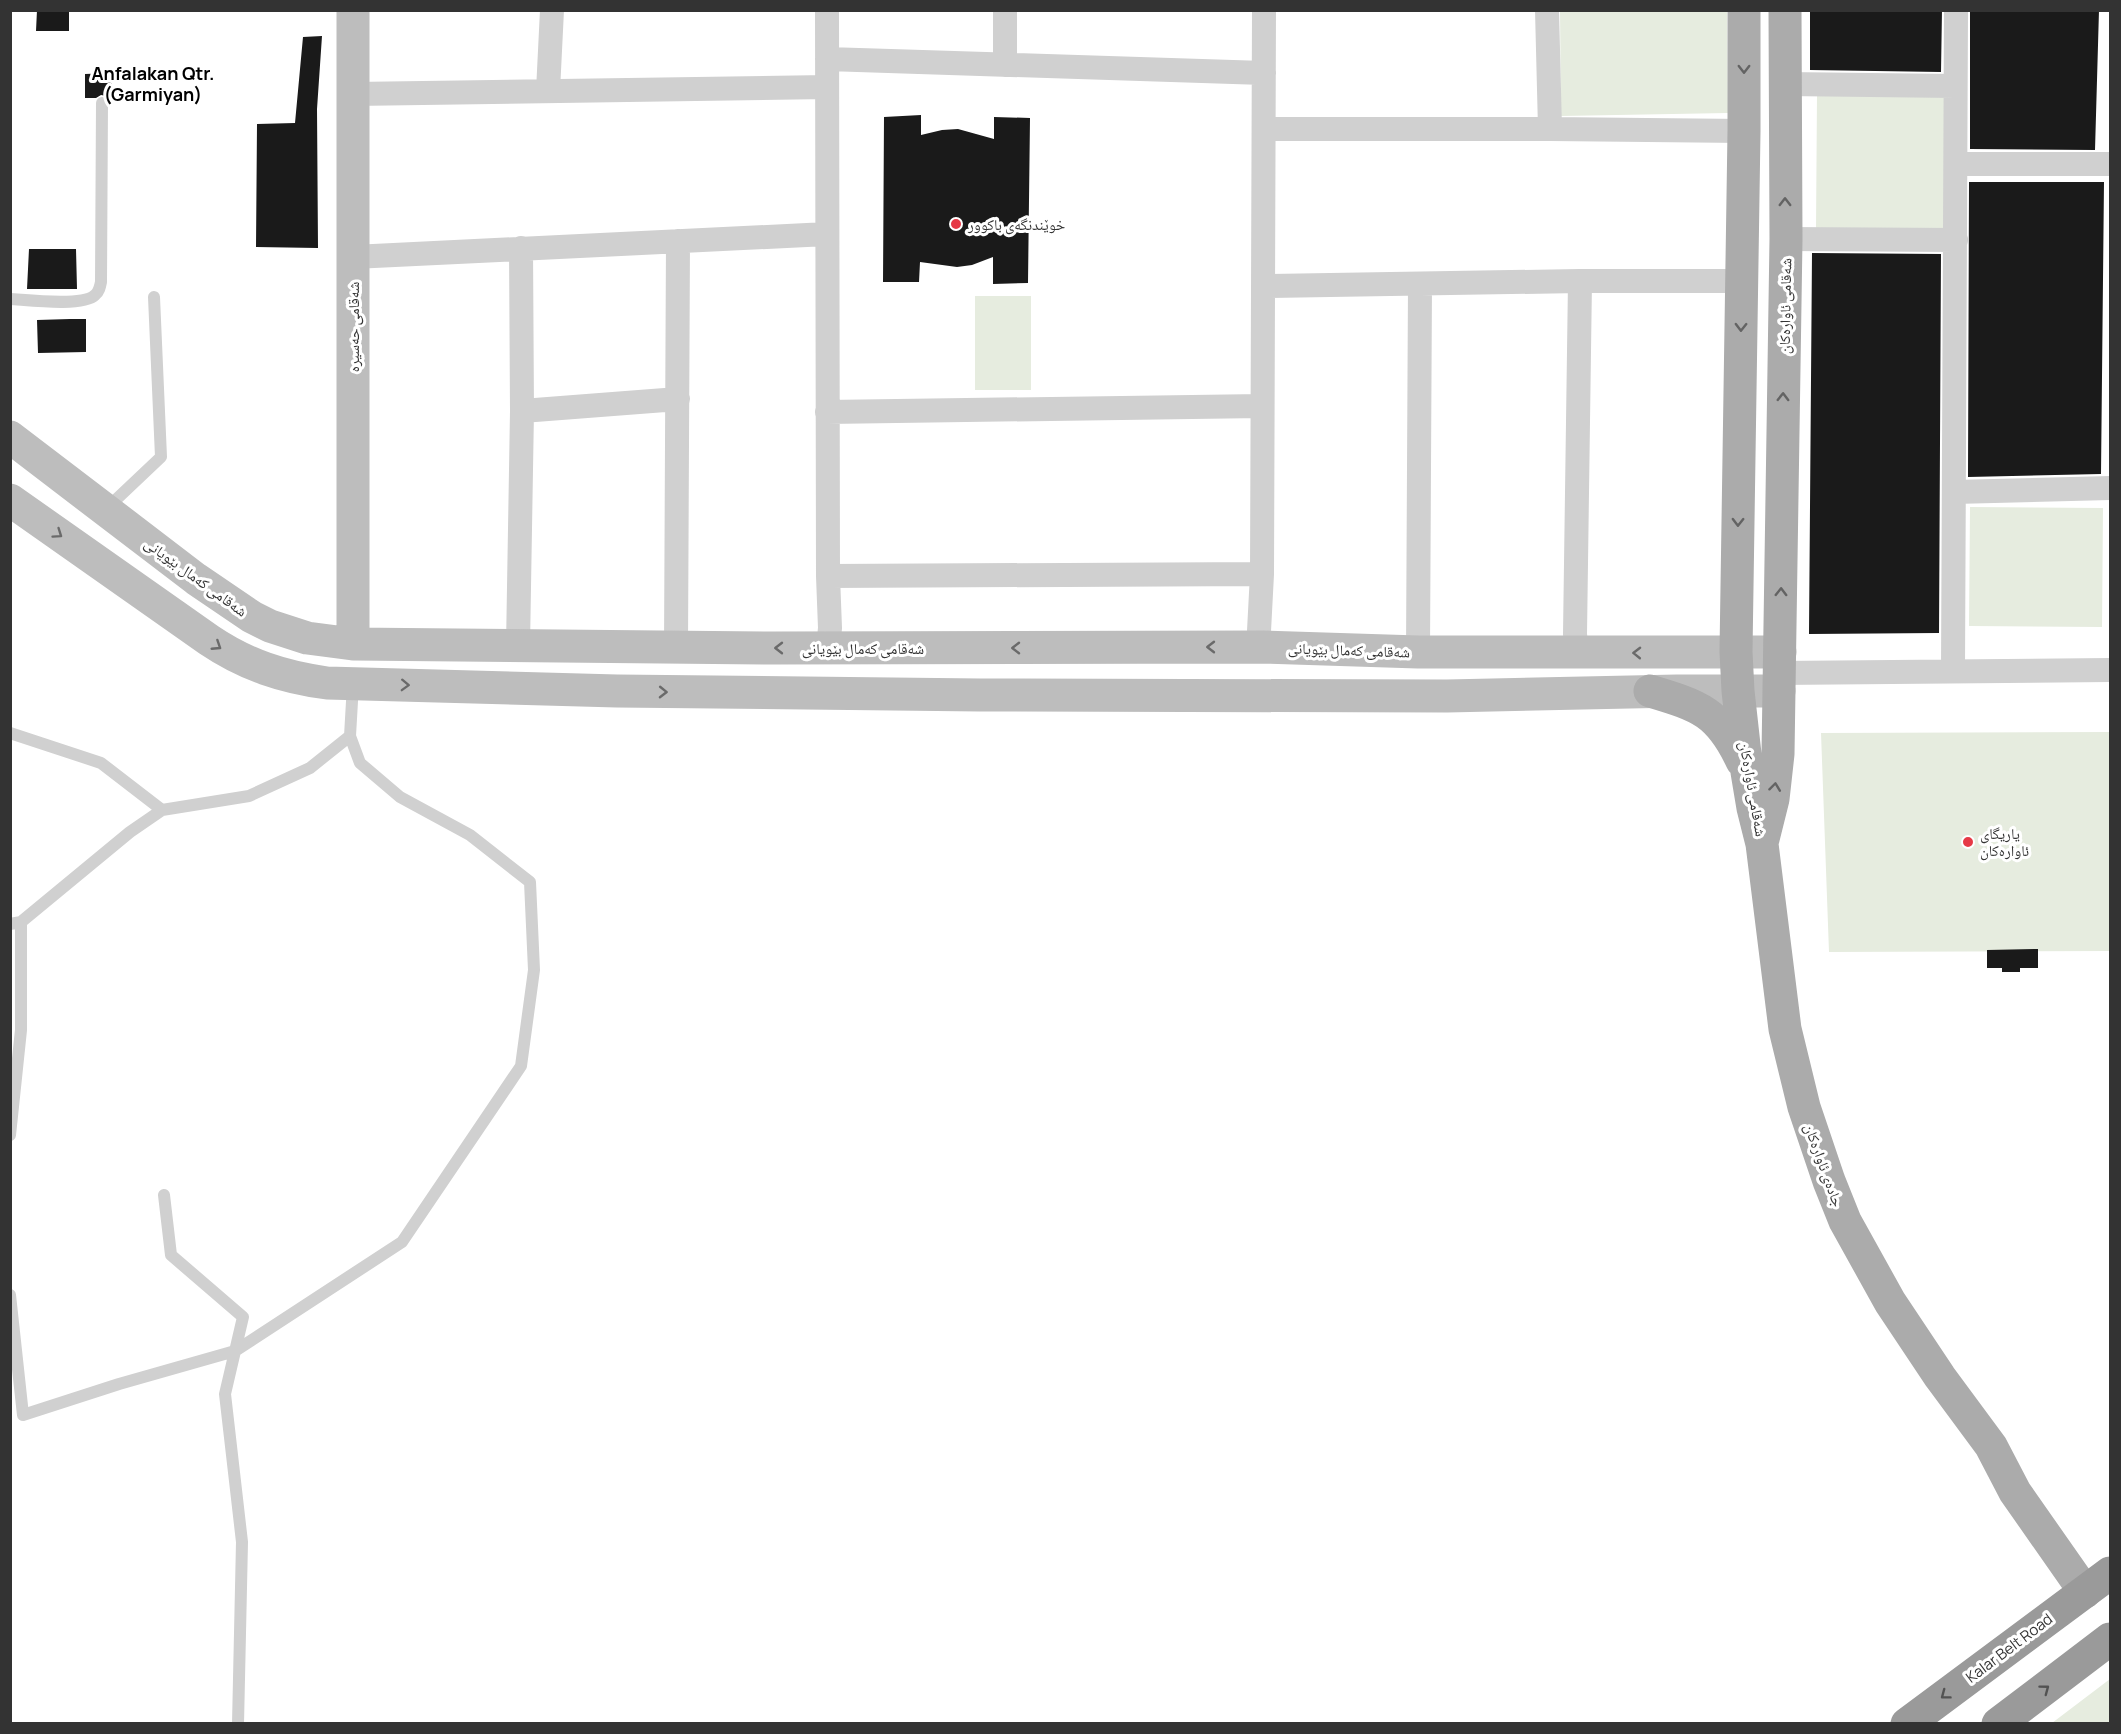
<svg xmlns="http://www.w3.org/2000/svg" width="2121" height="1734" font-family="Manrope,'Noto Naskh Arabic',sans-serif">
<rect width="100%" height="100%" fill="#fff"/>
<path fill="#e6ecdf" d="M1560,11H1727L1728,113L1561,116Z
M1817,94L1948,95L1947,230L1816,229Z
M975,296H1031V390H975Z
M1970,507L2103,508L2102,627L1969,626Z
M2110,732V951L1829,952L1821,733Z
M2110,1679V1723H2052Z"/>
<path fill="#1a1a1a" d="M37,10H69V31H36Z
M1810,10H1942L1941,72L1810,70Z
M1970,10H2099L2095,150L1970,149Z
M322,36L317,109L318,248L256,247L257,124L295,123L303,37Z
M111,73L112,97L101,95L96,98H85V74Z
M921,115V135L942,130L958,129L994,139V117L1030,118L1028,283L993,284V257L972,265L957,267L920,262L919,282H883L884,117Z
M1969,182H2104L2101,474L1968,477Z
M29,249H76L77,289H27Z
M1812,253L1941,254L1939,633L1809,634Z
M70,319H86V352L38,353L37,320Z
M2038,949V968H2020V972H2002V968H1987V950Z"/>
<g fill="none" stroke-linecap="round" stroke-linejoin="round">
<path stroke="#d0d0d0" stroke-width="12" d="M10,299C28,300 83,307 95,295C99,292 100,287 101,282L102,103
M106,509L161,457L154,297
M10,733L101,763L162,810
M10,924L21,922L130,832L162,810L249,796L310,768L350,736L353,684
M10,1135L21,1030V922
M164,1195L171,1255L243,1317L225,1394L242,1542L238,1724
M10,1295L23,1415L119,1384L235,1351L402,1242L521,1066L534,970L530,882L470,835L400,797L360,763L350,736"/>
<path stroke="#d0d0d0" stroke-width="24" d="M827,10L828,576L830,628L828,648
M1547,10L1550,129
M827,59L1264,73
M1005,65V10
M1785,84L1955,86
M548,91L552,10
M353,94L827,87
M1264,129H1550L1744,131
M1956,164H2110
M1786,239L1956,240
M353,257L827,234
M1263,286L1580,281H1742
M522,411L678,399
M827,412L1262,406
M1954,492L2110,488
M828,576L1262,574
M518,646L522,411L521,248
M1262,647L1259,631L1262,574L1264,10
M676,648L678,241
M1418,652L1420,284
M1577,652L1575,634L1580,281
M1953,670L1956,10
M1779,673L2110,670"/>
<path stroke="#bdbdbd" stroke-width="33" d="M353,10V644
M10,437L196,579L252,617L270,626L307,638L353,644L775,648L1262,647L1418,652H1780
M10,500L209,640C246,665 283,677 327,683L617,691L980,695L1447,696L1677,691H1779"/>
<path stroke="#ababab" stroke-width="33" d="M1744,10V131L1736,652L1738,691L1747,772L1753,808L1762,844L1785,1029L1804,1107L1829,1181L1845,1221L1890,1302L1940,1377L1991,1446L2015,1492L2085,1592
M1650,691C1700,706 1719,712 1742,761
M1763,839L1773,799L1778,754L1786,239L1785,10"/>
<path stroke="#9a9a9a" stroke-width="33" d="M1907,1724L2110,1573
M1998,1724L2110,1639"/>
</g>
<defs><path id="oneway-chevron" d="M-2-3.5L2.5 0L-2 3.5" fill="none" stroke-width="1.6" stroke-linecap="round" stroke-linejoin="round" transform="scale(1.5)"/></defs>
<g stroke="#636363">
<use href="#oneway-chevron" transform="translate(1744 69) rotate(90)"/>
<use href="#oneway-chevron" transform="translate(1785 202) rotate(-90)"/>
<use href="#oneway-chevron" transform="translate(1741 327) rotate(91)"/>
<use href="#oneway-chevron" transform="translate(1783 397) rotate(-89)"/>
<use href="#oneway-chevron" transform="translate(1738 522) rotate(91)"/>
<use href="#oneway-chevron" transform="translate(1781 592) rotate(-89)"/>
<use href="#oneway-chevron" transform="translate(1775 787) rotate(-83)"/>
</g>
<g stroke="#6a6a6a">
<use href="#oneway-chevron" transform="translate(58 534) rotate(35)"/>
<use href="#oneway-chevron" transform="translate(217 646) rotate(33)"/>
<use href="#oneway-chevron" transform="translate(1211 647) rotate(180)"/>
<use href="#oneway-chevron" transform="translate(779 648) rotate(-180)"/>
<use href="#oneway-chevron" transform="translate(1016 648) rotate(180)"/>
<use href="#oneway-chevron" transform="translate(1637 653) rotate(-179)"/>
<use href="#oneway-chevron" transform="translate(405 685) rotate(2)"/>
<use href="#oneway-chevron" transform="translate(663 692) rotate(1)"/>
</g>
<g stroke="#525252">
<use href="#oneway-chevron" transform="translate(2045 1689) rotate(-37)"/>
<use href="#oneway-chevron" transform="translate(1945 1695) rotate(143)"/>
</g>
<g fill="#e63946" stroke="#fff" stroke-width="2">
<circle cx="956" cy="224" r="6"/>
<circle cx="1968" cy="842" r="6"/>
</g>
<g text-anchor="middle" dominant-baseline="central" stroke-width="6" stroke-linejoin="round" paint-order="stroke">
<g font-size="15" fill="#333" stroke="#fff" text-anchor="start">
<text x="968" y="224">خوێندنگەی باکوور</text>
<text x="1980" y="833">یاریگای<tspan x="1980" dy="17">ئاوارەکان</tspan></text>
</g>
<g font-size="15" fill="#333" stroke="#fff">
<text transform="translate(1785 306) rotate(-89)">شەقامی ئاوارەکان</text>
<text transform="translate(353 327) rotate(-90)">شەقامی حەسیرە</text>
<text transform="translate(196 577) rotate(36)">شەقامی کەمال بێویانی</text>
<text x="863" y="648">شەقامی کەمال بێویانی</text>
<text transform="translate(1349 650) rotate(2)">شەقامی کەمال بێویانی</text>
<text transform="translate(1753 789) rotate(80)">شەقامی ئاوارەکان</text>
<text transform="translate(1824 1165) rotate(70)">جادەی ئاوارەکان</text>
<text transform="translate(2009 1648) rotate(-37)">Kalar Belt Road</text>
</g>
<g font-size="18" font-weight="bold" fill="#000" stroke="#fff">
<text x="153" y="73">Anfalakan Qtr.<tspan x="153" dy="21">(Garmiyan)</tspan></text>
</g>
</g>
<rect width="2121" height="1734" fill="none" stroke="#333333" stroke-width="24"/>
</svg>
